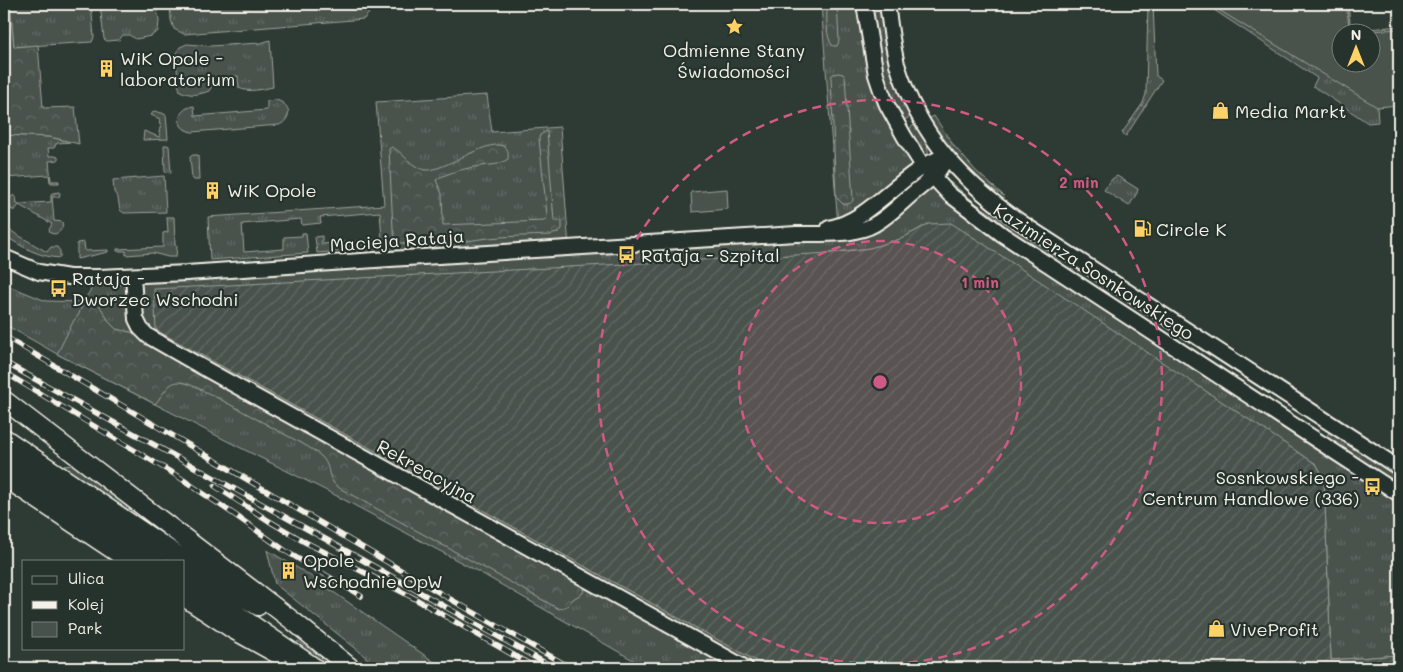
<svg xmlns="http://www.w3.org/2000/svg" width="1403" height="672" font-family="Mali,sans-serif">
<defs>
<pattern id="grass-tufts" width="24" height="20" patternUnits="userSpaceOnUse" patternTransform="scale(1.25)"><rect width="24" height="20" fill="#48524c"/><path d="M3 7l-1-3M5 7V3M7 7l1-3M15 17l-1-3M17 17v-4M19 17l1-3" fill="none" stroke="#636b66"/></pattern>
<pattern id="forest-crowns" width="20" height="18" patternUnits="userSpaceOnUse" patternTransform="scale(1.25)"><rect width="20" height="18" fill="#48524c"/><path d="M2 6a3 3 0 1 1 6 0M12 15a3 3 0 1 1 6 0" fill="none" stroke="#636b66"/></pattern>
<pattern id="garden-furrows" width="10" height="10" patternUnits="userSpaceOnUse" patternTransform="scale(1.25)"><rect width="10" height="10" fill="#48524c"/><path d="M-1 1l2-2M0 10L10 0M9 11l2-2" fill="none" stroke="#636b66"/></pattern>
</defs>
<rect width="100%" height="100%" fill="#2e3b34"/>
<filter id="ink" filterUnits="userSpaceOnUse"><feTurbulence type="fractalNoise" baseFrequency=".02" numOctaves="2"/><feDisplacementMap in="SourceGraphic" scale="10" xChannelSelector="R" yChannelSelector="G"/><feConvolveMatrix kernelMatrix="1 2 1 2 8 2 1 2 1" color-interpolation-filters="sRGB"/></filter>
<g filter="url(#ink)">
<path fill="url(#grass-tufts)" stroke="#9ea29a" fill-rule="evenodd" d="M10,4H91L94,37L92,42L14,47Z
M100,4H156L159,21L158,31L151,36L136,39L129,35H123L119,40L107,41L104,39Z
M170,4H368L369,13L364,19L184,34L174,29L171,20Z
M821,4H864L876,74L923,166L838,226Z
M871,4H881L892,72L901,95L912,116L902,121L885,80L880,64Z
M1148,4H1153L1156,76L1162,80L1126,136L1122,133L1143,103L1146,94Z
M1205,4H1348L1351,31L1399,26V104L1377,107L1378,122L1368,123L1313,86L1317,78ZM1340,32H1370V62H1340Z
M270,40L273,87C263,89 248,93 239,88L238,76L213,77L212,86L209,91C198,95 191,96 180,91L178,83L176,53L180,47L187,44L210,46L261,43Z
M487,95L492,132L560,127L569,248L865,228L933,177L949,194L1399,494V655L1331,660L1324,477L1316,464L928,224L901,239L870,248L156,330L769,668H647L479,572L339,497L235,445L57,354L4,324V284L46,301L83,302L99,277L390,258L387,248L317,253L315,237L322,236V244L382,239L380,212L320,217L321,223L302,225L301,219L242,224L244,252L284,249V237L302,236V233H306L308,253L210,260L208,217L384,205L376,102Z
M276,100C279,101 282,102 284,104C293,111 287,122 279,125L192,132C174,129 176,108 194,106L195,116L267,110V101Z
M154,111L162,113L166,115L168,139L143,140L144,131L159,137L161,134L159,133L161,124L159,123L160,119L151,115Z
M934,116L954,146L976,171L1004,196L976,179L953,155L928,119Z
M916,124L927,142L929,159L927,161L907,130Z
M4,135L50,137L71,142L57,143L54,148H48L49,156H55L58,157V160L49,161L51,181H59V183H52L50,182L49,175L4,178Z
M164,145H167L169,146L171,173L165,172Z
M193,155H198L199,180H194L192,178L190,157Z
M164,176L166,212L124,213L120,210L118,198L114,192L113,180Z
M1117,176L1138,189L1137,193L1129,206L1104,190L1112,179Z
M950,182L977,204L1014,229L1059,256L1055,261L1026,243L980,212L949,183Z
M59,192L60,194L59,197H52L54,221L62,222C64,228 60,232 55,234L50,233L49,230L52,224L19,205L15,210H12L8,203L10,198L14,195L16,197L17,204L51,202V194L53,193Z
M167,217H174L175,245L177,246L176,257H168L153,253L126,255V251H117V249L163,247V233L168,232Z
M4,227L47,252L51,247H57L60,251V258C39,257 22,247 4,235Z
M84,242L85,251L108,250V252L77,259V243Z
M1330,431L1399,477V486L1326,437Z
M75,465L151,524L153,522L214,569L135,518L123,508L62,466Z
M267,550L306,573L443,668H377L359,651L275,584Z
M298,641L338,668H326L295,646Z"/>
<path fill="url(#forest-crowns)" stroke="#9ea29a" d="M4,4H10L14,47L38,45L43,108L75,107L79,144L50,137L4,135Z
M827,4H837L839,41L837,46H833C825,39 827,14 827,4Z
M838,73L843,74L845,77L853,200C852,204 847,204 843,204L836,197L831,77L833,74Z
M547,131L554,221H562V229L557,233L550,235C529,236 508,236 488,238C461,241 421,252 396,241L393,229L389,149L392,147C404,153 411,168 426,170C444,172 493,134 506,148C509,151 508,155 508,159C498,166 494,164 482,166C470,167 445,173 436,180L442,194L443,225L544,221L546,219L547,215L539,139L540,135Z
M85,299H92L98,303L110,323L116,329L148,336L581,583L584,589L583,593L573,599L567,606L559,609L341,489C324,478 333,469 322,457C311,447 295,440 282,433C255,418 228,403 200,389C186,383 175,376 165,391C161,395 159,400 155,404L57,354L74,320L78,316Z"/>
<path fill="#48524c" stroke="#9ea29a" d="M1209,4H1346L1350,32H1340V62H1370V32H1358L1399,29V105L1377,107Z
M727,189L728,209L692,212L691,192Z"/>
<path fill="url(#garden-furrows)" stroke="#9ea29a" d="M951,223L976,239L1316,464L1324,477L1331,660L1399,655V668H769L156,330L154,289L832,253L870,248L901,239L928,224Z"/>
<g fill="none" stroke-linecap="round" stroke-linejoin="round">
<defs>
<path id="minor" d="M864,4L876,75L881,90L887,105L904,136L923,166L949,194L1003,235L1399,494
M887,4C890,24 892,44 897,64C919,137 966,186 1028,227L1399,468
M829,228C874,219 901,170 946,156
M4,257L39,272L69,277H99L187,273L390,259L796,234C819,234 855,236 875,224C891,215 903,201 917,190C929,180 942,172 946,156
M133,276L136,319L141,329L148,336L202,367L746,668"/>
<path id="major" d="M4,400L293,621L351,668
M4,438L162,545L224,586L258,606
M4,458L158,561
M4,477L130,561
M184,578L315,668
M184,597L234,630L279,655"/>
</defs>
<use href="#minor" stroke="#f4f1e8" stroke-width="18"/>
<use href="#major" stroke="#f4f1e8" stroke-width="21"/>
<use href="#minor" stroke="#26332d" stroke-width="14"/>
<use href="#major" stroke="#26332d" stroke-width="18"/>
<defs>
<path id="rail" d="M4,336L438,592L571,668
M4,362L327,540L554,668
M4,372L179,477L235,515L287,552L361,596
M215,486L269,521L305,542L412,597L536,668"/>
</defs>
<use href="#rail" stroke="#f4f1e8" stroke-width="5.5"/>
<use href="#rail" stroke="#26332d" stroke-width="4" stroke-dasharray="11" stroke-linecap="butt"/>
</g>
</g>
<circle cx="880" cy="382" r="141" fill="#d15985" fill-opacity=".12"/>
<g fill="none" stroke="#d15985" stroke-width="2.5" stroke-dasharray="9 6">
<circle cx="880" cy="382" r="141"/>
<circle cx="880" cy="382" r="282"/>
</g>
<defs>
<symbol id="sight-bare" viewBox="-9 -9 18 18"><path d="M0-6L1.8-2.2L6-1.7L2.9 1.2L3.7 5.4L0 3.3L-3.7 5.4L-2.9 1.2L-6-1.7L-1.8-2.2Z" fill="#ffd166" stroke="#26332d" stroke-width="2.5" paint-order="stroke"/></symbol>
<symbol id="building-bare" viewBox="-9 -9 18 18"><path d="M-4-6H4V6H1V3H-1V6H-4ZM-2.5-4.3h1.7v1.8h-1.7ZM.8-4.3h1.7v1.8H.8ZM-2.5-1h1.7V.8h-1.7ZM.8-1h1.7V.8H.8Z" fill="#ffd166" stroke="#26332d" stroke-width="2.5" paint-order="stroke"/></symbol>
<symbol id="shop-bare" viewBox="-9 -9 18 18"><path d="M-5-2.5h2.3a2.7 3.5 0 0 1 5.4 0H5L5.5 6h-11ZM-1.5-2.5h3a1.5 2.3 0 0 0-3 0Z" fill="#ffd166" stroke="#26332d" stroke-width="2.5" paint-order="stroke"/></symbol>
<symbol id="fuel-bare" viewBox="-9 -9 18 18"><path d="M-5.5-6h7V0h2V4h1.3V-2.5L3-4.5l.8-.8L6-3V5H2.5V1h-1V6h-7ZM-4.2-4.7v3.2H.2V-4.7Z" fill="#ffd166" stroke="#26332d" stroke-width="2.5" paint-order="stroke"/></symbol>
<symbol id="bus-bare" viewBox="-9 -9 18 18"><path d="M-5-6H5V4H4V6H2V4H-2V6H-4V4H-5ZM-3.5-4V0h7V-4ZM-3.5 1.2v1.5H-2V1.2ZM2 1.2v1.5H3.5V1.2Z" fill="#ffd166" stroke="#26332d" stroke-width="2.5" paint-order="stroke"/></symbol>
</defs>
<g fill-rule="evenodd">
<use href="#sight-bare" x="722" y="14" width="25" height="25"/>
<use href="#building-bare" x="94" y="56" width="25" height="25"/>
<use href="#shop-bare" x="1208" y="98" width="25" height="25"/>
<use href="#building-bare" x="200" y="178" width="25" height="25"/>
<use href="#fuel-bare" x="1130" y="216" width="25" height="25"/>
<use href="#bus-bare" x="614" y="242" width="25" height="25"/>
<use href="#bus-bare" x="46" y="276" width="25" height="25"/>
<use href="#bus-bare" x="1360" y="474" width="25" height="25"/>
<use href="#building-bare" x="276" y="558" width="25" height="25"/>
<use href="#shop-bare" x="1204" y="616" width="25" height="25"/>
</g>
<g text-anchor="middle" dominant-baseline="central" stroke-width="4.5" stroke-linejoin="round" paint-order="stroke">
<g font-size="18" fill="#f4f1e8" stroke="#26332d" text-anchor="start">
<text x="734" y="50" text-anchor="middle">Odmienne Stany<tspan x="734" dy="21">Świadomości</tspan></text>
<text x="120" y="58">WiK Opole -<tspan x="120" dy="21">laboratorium</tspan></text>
<text x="1235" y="111">Media Markt</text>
<text x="227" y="190">WiK Opole</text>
<text x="1156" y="229">Circle K</text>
<text x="641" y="255">Rataja - Szpital</text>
<text x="72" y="278">Rataja -<tspan x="72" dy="21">Dworzec Wschodni</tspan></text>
<text x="1359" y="477" text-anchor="end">Sosnkowskiego -<tspan x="1359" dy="21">Centrum Handlowe (336)</tspan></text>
<text x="303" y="560">Opole<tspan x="303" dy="21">Wschodnie OpW</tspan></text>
<text x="1230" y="629">ViveProfit</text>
</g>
<g font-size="18" fill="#f4f1e8" stroke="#26332d">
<text transform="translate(397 240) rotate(-4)">Macieja Rataja</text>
<text transform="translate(1094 271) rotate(33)">Kazimierza Sosnkowskiego</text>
<text transform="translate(427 471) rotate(29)">Rekreacyjna</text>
</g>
</g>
<circle cx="880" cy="382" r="8" fill="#d15985" stroke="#26332d" stroke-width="2.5"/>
<g font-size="15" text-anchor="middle" font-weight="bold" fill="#d15985" stroke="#26332d" stroke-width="4.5" stroke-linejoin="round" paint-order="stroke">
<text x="1079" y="188">2 min</text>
<text x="980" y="288">1 min</text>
</g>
<rect width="1403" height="672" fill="none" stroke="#26332d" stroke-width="20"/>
<rect x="10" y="10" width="1383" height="652" fill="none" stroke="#f4f1e8" stroke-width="2" filter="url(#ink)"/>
<rect x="22" y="560" width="162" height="90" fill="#26332d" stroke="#787f78"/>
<rect x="32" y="576" width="25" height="8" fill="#26332d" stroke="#787f78"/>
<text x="68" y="584" font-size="15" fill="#f4f1e8">Ulica</text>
<rect x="32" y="601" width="25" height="8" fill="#f4f1e8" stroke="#787f78"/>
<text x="68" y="610" font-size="15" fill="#f4f1e8">Kolej</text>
<rect x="32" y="622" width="25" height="15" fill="#48524c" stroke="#787f78"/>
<text x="68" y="634" font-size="15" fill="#f4f1e8">Park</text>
<g transform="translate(1356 48)"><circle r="24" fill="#26332d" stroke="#787f78"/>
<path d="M0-4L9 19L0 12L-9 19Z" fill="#ffd166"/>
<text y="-8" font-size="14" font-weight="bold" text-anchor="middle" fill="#f4f1e8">N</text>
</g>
</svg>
